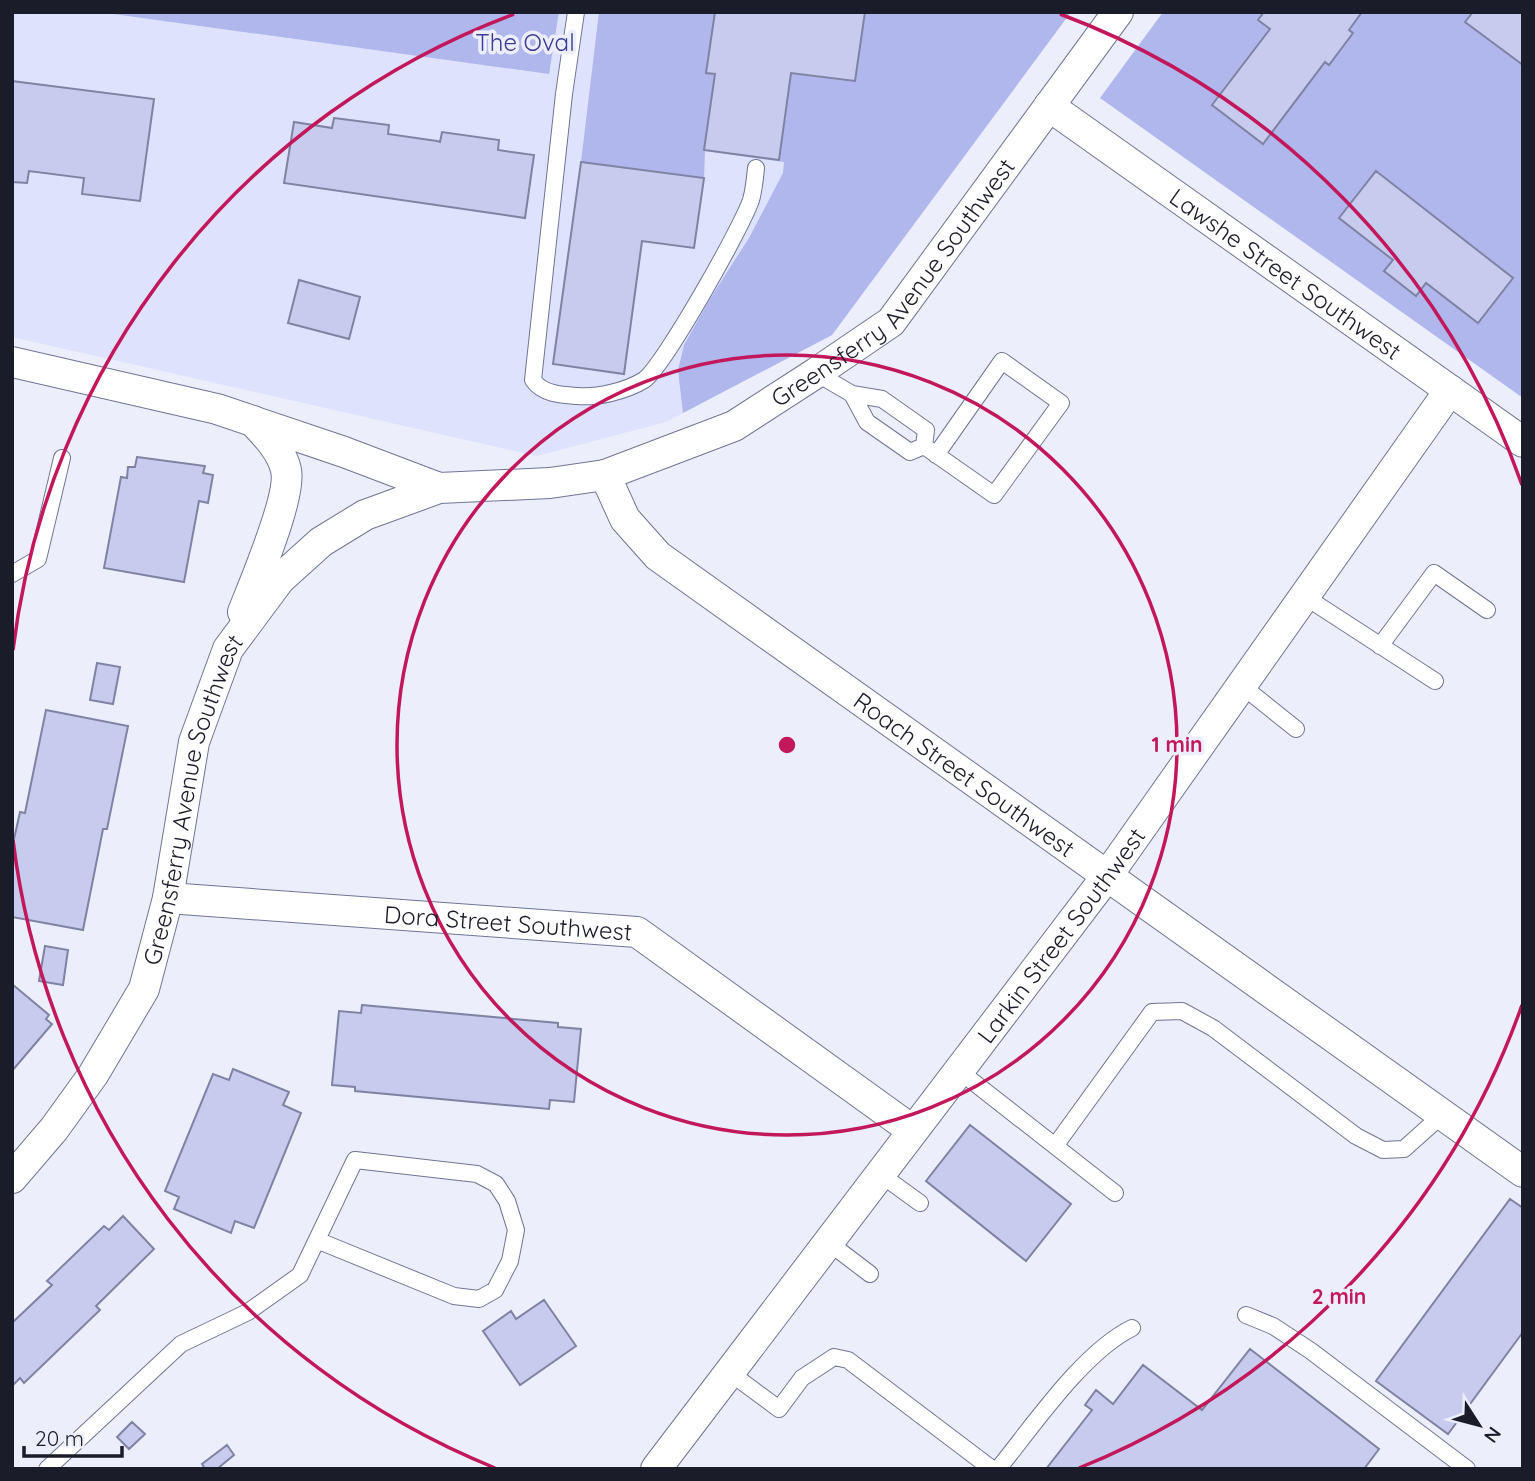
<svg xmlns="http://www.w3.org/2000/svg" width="1535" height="1481" font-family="Quicksand,sans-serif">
<rect width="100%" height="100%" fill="#eceefc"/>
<path fill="#dee2fc" d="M12,12H1071L832,335L666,422L537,456L12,337Z"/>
<path fill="#b0b7ec" d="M99,12H559L549,74Z
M599,12H1071L832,335L683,413L678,370L684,345L711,297L749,238L783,173L784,162L705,151L704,178L581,162Z
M1163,12H1523V398L1100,98Z"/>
<path fill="#c7ccef" stroke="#7f83a3" stroke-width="2" d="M715,12H865L855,81L791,73L779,160L704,150L715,74L706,73Z
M1264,12H1362L1349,30L1353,33L1329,65L1325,62L1263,144L1212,105L1270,29L1258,20Z
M1473,12H1523V65L1465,22Z
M12,81L154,99L140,201L82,194L84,178L29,171L27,183L12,182Z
M334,118L389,125L388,134L437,141L440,142L442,132L499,140L498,150L534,155L525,218L284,183L294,122L332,128Z
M581,162L704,178L694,248L642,241L624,374L553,364Z
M1376,171L1513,278L1478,323L1426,283L1416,296L1384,271L1393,260L1339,218Z
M299,280L360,297L349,339L288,323Z
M137,457L205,466L203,473L213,475L208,503L199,501L184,582L104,568L121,477L127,478L128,467H135Z
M97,663L120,667L113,704L90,700Z
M46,710L128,726L107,829H103L83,930L12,917V848L20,812L25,813Z
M45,946L68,950L63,985L39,981Z
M12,984L49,1015L46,1019L52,1024L12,1071Z
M362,1005L558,1023V1027L581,1029L574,1102L550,1100L549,1109L355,1091V1087L332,1085L339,1011L361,1013Z
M233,1069L289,1092L283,1105L301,1113L254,1228L235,1221L231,1233L174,1209L179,1197L165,1191L213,1074L229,1080Z
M970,1125L1071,1204L1026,1261L926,1181Z
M1510,1199L1523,1208V1332L1448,1434L1376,1381Z
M123,1216L154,1249L96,1306L100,1310L24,1383L20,1378L12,1386V1323L52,1285L47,1281L104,1226L109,1230Z
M544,1300L576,1346L520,1385L483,1331L511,1311L516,1319Z
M1250,1349L1379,1449L1364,1469H1046L1092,1410L1085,1405L1096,1390L1113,1404L1143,1365L1202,1410Z
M132,1422L145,1434L129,1449L117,1437Z
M227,1445L234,1455L217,1469H205L202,1464Z"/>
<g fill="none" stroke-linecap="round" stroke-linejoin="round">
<defs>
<path id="lane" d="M576,12L564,94L533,380C542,394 562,395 577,396C597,398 626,391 644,380C664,366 742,227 751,200C754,190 755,178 756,168
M816,373L852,394L882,399L926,430L924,446L910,452L867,422L852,394
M924,446L994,495L1061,403L1002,361L936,455
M12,574L38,559L62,458
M1304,596L1435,681
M1380,646L1434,573L1487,610
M1241,685L1296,729
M958,1070L1115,1193
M1055,1146L1152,1012L1182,1011L1213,1028L1356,1136L1383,1150L1404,1149L1442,1115
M880,1174L920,1203
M828,1242L870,1274
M1246,1315L1273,1326L1311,1351L1467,1469
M729,1372L779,1409L802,1378L834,1357L848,1360L992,1469
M47,1469L181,1344L248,1312L300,1275L355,1160L477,1174L496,1184L507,1201L516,1230L510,1261L495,1290L479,1299L454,1296L319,1241
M998,1469C1033,1426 1083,1352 1132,1328"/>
<g id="street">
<path id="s1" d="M1049,106L1523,442"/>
<path id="s2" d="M12,362L217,409L344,452L439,488L550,483L605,475L734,426L816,373L891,322L1118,12"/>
<path id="s3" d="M605,475L625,519L658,556L1523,1172"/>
<path d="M243,612C254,584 292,496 286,470C282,451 266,435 253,421"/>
<path id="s4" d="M168,898L637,932L912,1130"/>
<path id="s5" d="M12,1178L54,1129L93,1075L144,989L168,898L194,742L228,649L280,579L321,542L365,515L439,488"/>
<path id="s6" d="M656,1469L1107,876L1450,390"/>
</g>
</defs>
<use href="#lane" stroke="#707594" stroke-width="18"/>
<use href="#street" stroke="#707594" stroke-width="32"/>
<use href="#lane" stroke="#fff" stroke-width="16"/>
<use href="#street" stroke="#fff" stroke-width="30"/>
</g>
<g fill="none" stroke="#c2185b" stroke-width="3.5">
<circle cx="787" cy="745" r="390"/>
<path d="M1522 1005A780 780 0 0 1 1079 1468M495 1468A780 780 0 0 1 13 840M13 650A780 780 0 0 1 514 14M1060 14A780 780 0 0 1 1522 485"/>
</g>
<g text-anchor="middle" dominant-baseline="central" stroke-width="7" stroke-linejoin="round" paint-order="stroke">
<g font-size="24" fill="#3d3b95" stroke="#eceefc">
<text x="525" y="42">The Oval</text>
</g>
<g font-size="24" fill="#1b1c29" stroke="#eceefc">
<text stroke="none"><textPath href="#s1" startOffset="290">Lawshe Street Southwest</textPath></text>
<text stroke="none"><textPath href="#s2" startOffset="968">Greensferry Avenue Southwest</textPath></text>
<text stroke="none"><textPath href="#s3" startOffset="474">Roach Street Southwest</textPath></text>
<text stroke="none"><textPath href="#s5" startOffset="427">Greensferry Avenue Southwest</textPath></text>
<text stroke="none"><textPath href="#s4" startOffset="341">Dora Street Southwest</textPath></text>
<text stroke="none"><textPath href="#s6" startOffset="670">Larkin Street Southwest</textPath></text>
</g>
</g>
<circle cx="787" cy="745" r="10" fill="#c2185b" stroke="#eceefc" stroke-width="3.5"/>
<g font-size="21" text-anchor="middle" font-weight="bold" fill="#c2185b" stroke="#eceefc" stroke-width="7" stroke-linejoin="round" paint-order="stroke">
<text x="1177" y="752">1 min</text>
<text x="1339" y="1304">2 min</text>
</g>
<rect width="1535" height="1481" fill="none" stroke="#1b1c29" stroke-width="28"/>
<g transform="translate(1479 1425) rotate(126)" stroke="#eceefc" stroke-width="5" paint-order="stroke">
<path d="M0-5L12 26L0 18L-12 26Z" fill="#1b1c29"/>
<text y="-10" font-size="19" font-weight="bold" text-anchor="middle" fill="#1b1c29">N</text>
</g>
<path d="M24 1446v10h98v-10" fill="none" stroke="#1b1c29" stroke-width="3.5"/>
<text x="35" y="1446" font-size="21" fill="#1b1c29" stroke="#eceefc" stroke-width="5" paint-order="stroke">20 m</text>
</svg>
